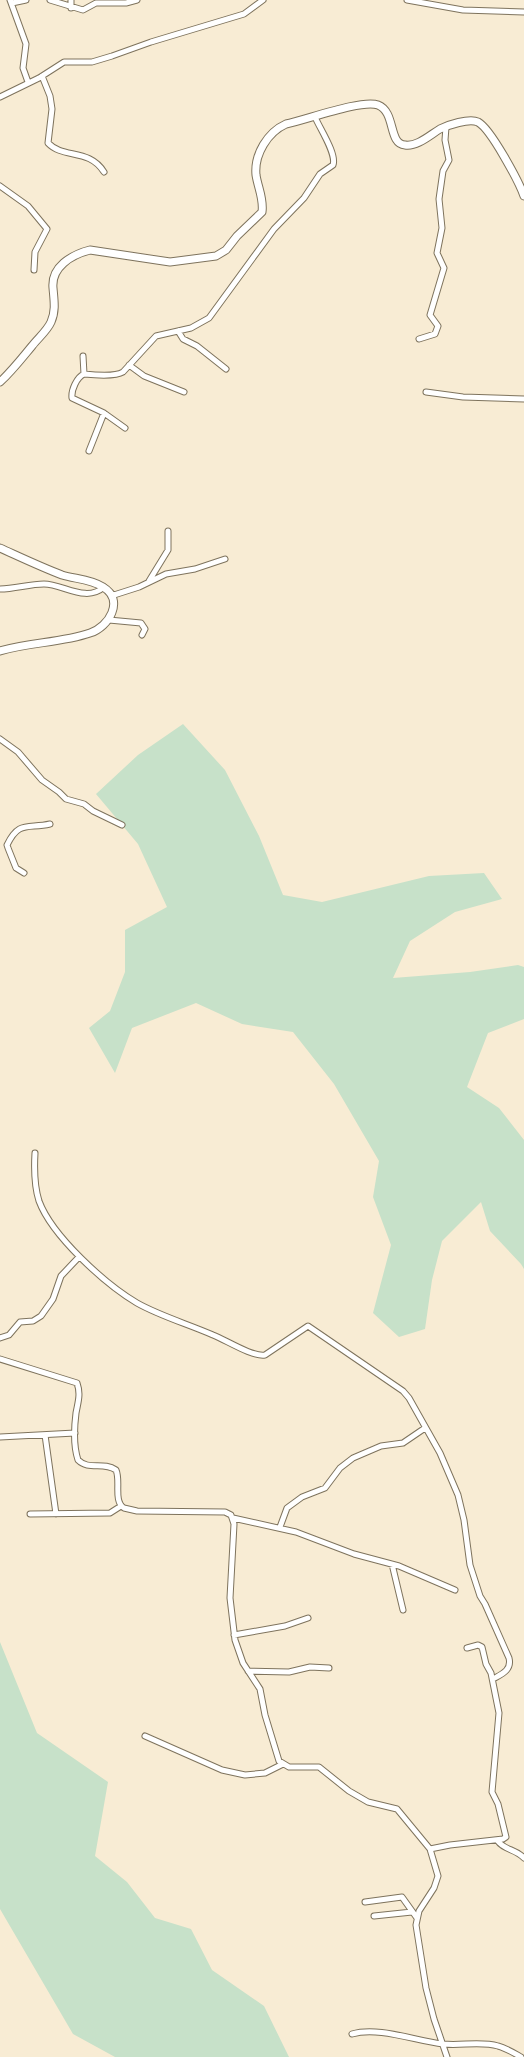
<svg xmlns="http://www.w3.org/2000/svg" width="524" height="2057" font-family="Lato,sans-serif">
<rect width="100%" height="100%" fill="#f8ecd4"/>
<path fill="#c7e1c9" d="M183,724L225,770L259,836L283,895L322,902L429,876L484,873L502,899L455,912L410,941L393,978L470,972L518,965L524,967V1019L488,1033L467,1087L499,1108L524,1140V1269L521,1264L490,1231L481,1202L442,1241L432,1280L425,1329L399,1337L373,1313L391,1245L373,1197L379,1161L334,1084L293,1032L242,1024L196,1003L132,1028L115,1073L89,1028L110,1011L125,972V930L167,907L138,844L96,794L138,755Z
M0,1642L37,1733L108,1782L95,1856L127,1882L155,1918L191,1929L212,1970L264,2006L289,2057H115L73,2034L0,1909Z"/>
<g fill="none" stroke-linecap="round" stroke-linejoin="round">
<defs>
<path id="minor" d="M10,0L26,44L23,68L28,82
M50,0L83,10L96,3H126L137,0
M71,0V8
M407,0L463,10L524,12
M12,3L26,0
M42,76L50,96L52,109L48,143C63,159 89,148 104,172
M0,97L39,78L64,62H92L112,56L151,42L244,14L263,0
M0,186L28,206L47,229L35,252L34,270
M178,331L183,339L197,346L226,369
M419,339L435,334L438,326L430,315L444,268L437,253L442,228L439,199L443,171L449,160L445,140L446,127
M83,356L84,374
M129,365L144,376L184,392
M426,392L463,397L524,399
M125,428L104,413L72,398C71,390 77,377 84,374C94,375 115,377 123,372L156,336L191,328L209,318L274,229L304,198L320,174L333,165C337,154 320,129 315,117
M89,451L104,413
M149,581L168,550V531
M0,589C15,589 29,584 44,584C63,584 86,603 104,587
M110,593L114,595L139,587L166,574L195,569L225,559
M109,620L141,623L145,629L142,635
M0,739L18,752L42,780L59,792L66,799L84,804L93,811L122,825
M24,873L16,868L8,848L7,845C19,820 28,829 50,824
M35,1153C34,1170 34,1185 39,1201C52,1236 105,1284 137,1303C160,1316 188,1324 213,1335C226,1340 252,1357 265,1355L308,1326L403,1391L409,1398L440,1453L458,1495L464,1520L470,1565L480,1596L485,1604L509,1658C512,1670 502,1674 493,1679
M0,1338L9,1335L20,1322L33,1321L41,1316L53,1299L61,1276L79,1257
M0,1359L77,1383C81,1394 78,1402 76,1413C74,1429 73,1445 78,1460C89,1471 103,1461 116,1470C121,1481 113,1501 124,1508L137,1511L225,1512L231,1515L234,1524L230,1598L235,1640L243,1663L260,1689L265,1715L279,1761L289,1767H319L349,1791L368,1802L397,1809L430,1849L438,1876L434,1888L419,1911L416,1925L426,1988L434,2019L447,2057
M45,1435L56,1514
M0,1437L75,1433
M30,1514L110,1513L121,1506
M233,1518L296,1532L354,1554L399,1566L455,1590
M280,1527L287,1508L302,1497L325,1488L340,1468L353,1458L381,1446L403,1443L425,1428
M392,1564L403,1610
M234,1635L285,1626L308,1618
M248,1671L289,1672L310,1667L329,1668
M145,1736L222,1770L245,1775L265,1773L283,1764
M497,1840C503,1850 516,1849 524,1858
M430,1849L450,1845L503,1839L506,1837L498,1804L492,1792L499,1713L491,1673L486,1664L482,1647L478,1645L467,1648
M365,1902L402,1897L417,1918
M374,1916L412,1912
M352,2034C378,2026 416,2041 443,2044C461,2046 481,2041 498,2046C506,2048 514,2053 521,2057"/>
<path id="major" d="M0,382C12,371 22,358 32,346C38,338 47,331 51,322C56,311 54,300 53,288C51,267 71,255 90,250L170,262L216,256L226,250L237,236L262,212C264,199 258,188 256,175C254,154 268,132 286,124C306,120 362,99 378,105C396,112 388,144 405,145C417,147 430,135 440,129C448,125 469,118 478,122C491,129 519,182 524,196
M0,548C20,557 41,567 62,575C75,579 91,579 103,587C125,600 109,627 90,633C61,643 29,642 0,651"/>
</defs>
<use href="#minor" stroke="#7e735d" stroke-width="7"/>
<use href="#major" stroke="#7e735d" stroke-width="9"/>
<use href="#minor" stroke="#fff" stroke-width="5"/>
<use href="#major" stroke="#fff" stroke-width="7"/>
</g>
</svg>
